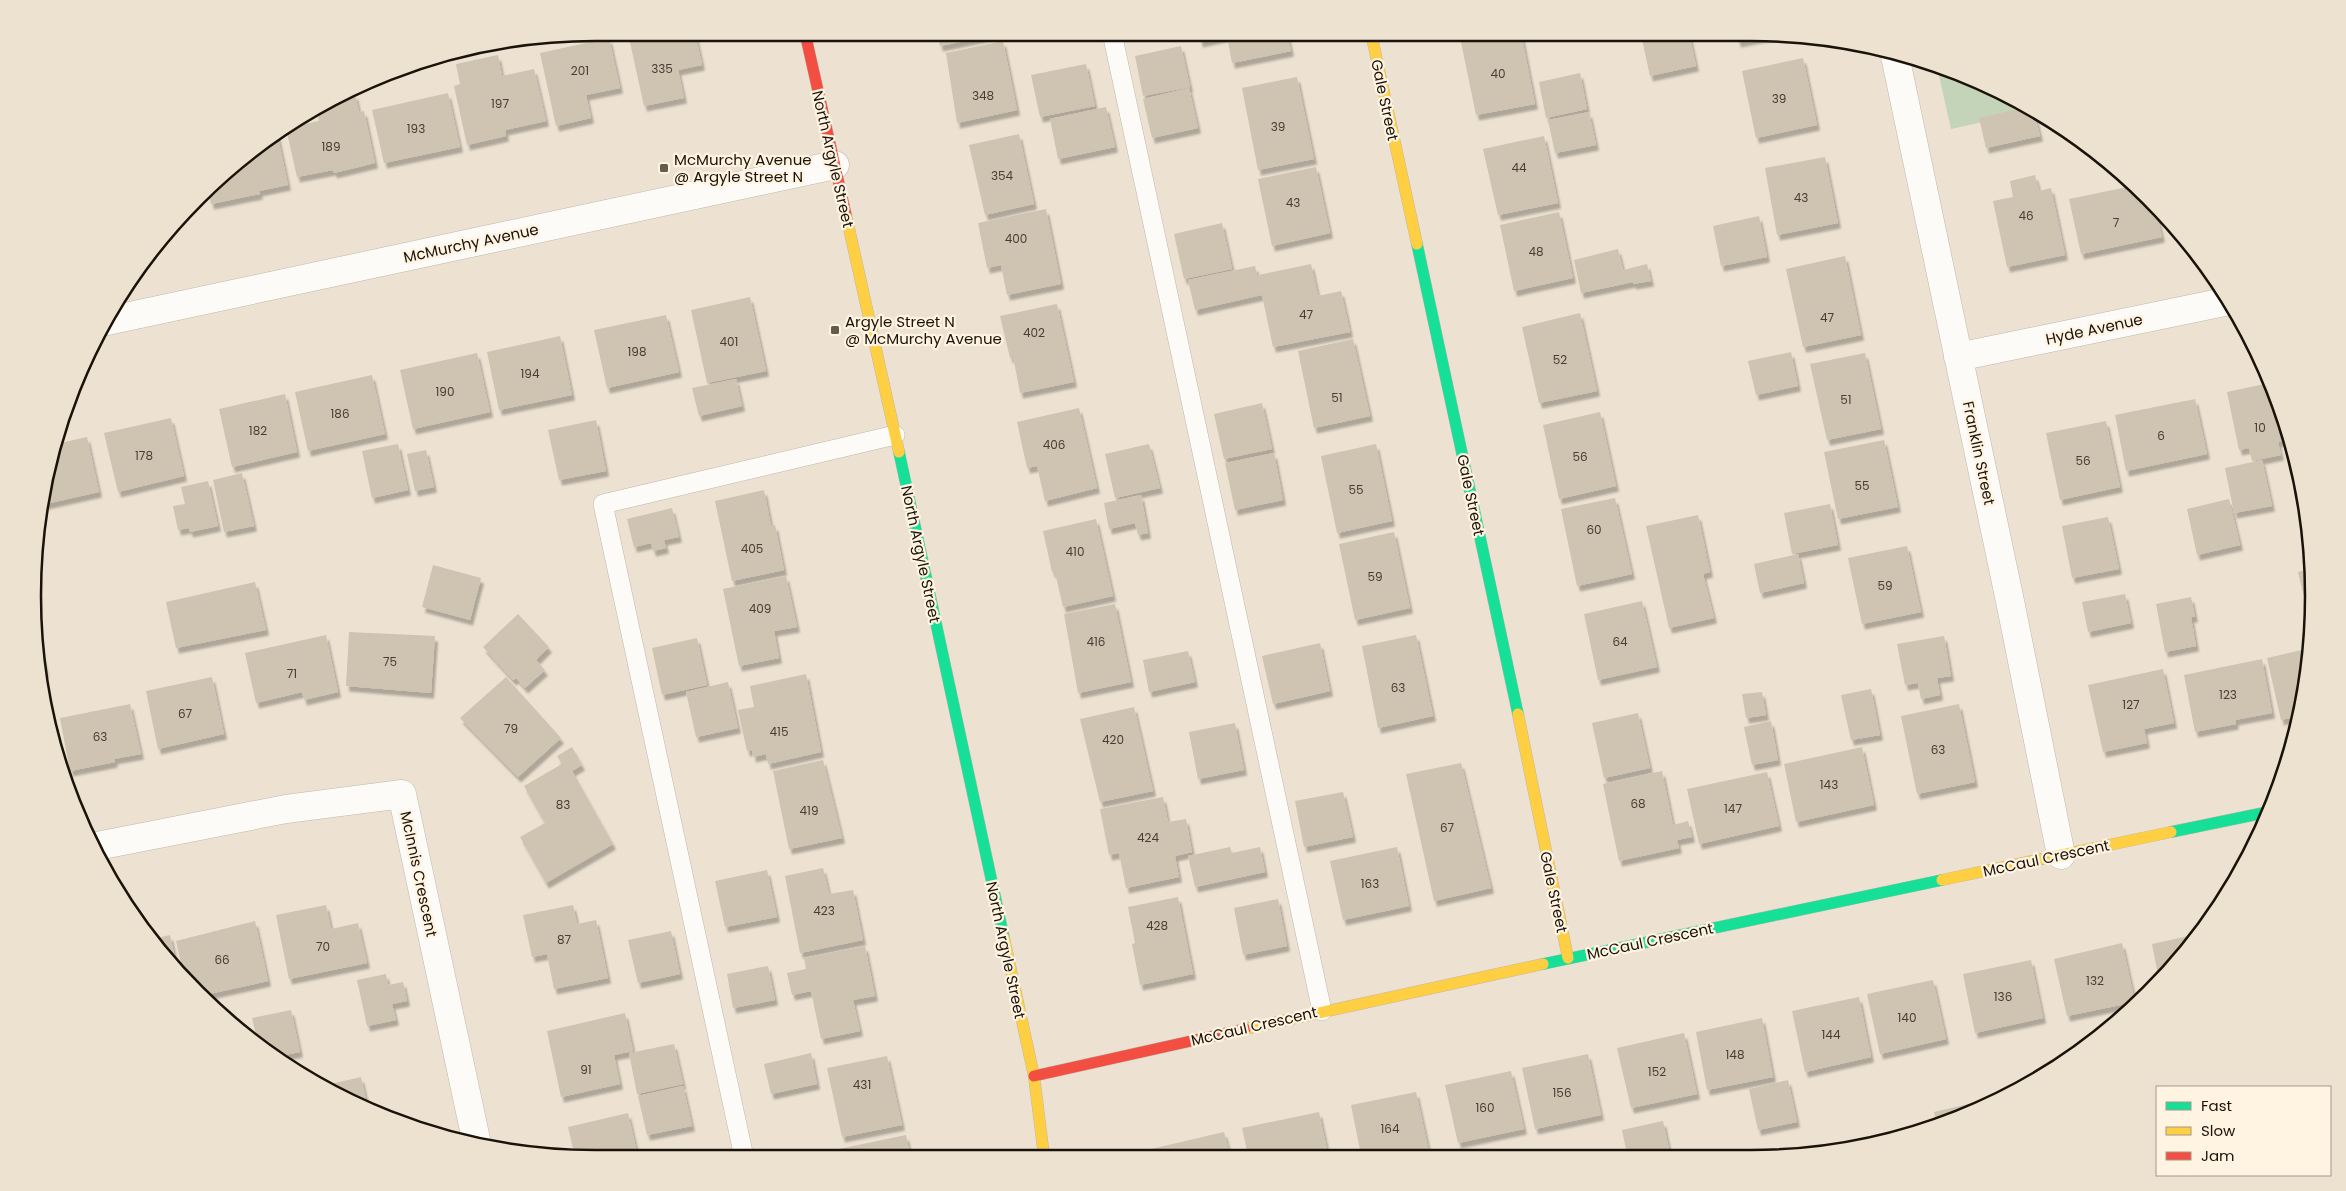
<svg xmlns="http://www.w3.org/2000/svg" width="2346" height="1191" font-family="Poppins,sans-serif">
<defs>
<filter id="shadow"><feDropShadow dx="3" dy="5.5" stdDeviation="1" flood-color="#0004"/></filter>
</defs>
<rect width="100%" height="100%" fill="#ede2d1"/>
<path fill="#c3d4b8" d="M1937,67L1999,90L2032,111L1951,129Z"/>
<path fill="#cfc3b1" filter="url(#shadow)" d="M628,33H695L702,65L678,70L684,98L644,106Z
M937,33H998V34L940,46Z
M1198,33H1287L1291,51L1232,63L1227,36L1200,42Z
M1503,33H1521L1535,104L1476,115L1461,42Z
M1666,34H1689L1696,66L1650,76L1642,39Z
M1736,34H1773V35L1738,42Z
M609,38L620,88L586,95L591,118L556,126L540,53Z
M1003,41L1017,110L957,123L946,53Z
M1181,46L1190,87L1143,96L1135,56Z
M498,55L502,76L534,69L546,121L505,130L506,136L467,145L454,86L460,84L456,64Z
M1803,58L1817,125L1756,138L1742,71Z
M1086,64L1095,106L1040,117L1031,75Z
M1580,73L1587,109L1546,118L1539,82Z
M1297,77L1314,159L1258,170L1242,88Z
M1189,88L1198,128L1152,138L1143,99Z
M448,93L460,147L384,163L372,110Z
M355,94L359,112L364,111L375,163L334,173L333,170L297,177L286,128L319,121L316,107L335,98Z
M1106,107L1115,147L1058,159L1050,119Z
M2027,107L2034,112L2040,136L1986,148L1979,118Z
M1589,112L1596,145L1555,153L1548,120Z
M277,133L288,185L259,191L260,194L211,204L208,190L253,149Z
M1019,134L1034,204L985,215L969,145Z
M1544,136L1558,203L1498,215L1483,149Z
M1825,157L1838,223L1777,235L1765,168Z
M1316,167L1330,233L1272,246L1258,179Z
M2035,175L2039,191L2051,188L2065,255L2007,267L1993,201L2013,197L2010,181Z
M2132,186L2155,207L2162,237L2081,254L2069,199Z
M1046,209L1061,284L1007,295L1001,265L987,268L978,223Z
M1559,212L1573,278L1514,291L1500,225Z
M1759,216L1767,257L1721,266L1713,226Z
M1222,223L1232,269L1184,279L1174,234Z
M1618,249L1623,270L1647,264L1651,281L1633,284V282L1581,293L1574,260Z
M1845,256L1861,335L1803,347L1786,269Z
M1311,264L1318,296L1341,291L1350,332L1273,347L1262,295L1195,310L1188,280L1255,266L1259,284L1258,275Z
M750,297L766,371L707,383L691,310Z
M1057,304L1074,382L1020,393L1013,356L1010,358L1000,316Z
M1580,313L1597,391L1539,403L1522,327Z
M666,315L679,372L607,388L594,330Z
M560,336L572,395L499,410L487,352Z
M1353,339L1370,416L1314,428L1298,351Z
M1791,352L1798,386L1756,395L1748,361Z
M477,353L490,412L413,429L400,370Z
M1865,353L1881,429L1827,440L1810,364Z
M372,375L385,434L308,451L295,392Z
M736,379L742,406L699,416L692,388Z
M2269,383L2284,414L2289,439L2278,442L2281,455L2252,461L2249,448L2239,450L2227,392Z
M285,394L297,452L232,467L219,409Z
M2195,399L2207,454L2126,471L2115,415Z
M1262,403L1272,449L1224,459L1214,414Z
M1079,408L1097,488L1045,501L1037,466L1027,468L1017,422Z
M1600,412L1616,486L1559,499L1543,425Z
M171,418L184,476L118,492L104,433Z
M596,420L606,471L559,480L548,430Z
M2106,421L2120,487L2060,500L2046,433Z
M87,437L99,492L41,505L43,485L56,444Z
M1884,440L1898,507L1838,519L1824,452Z
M398,444L408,490L372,498L362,451Z
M1149,444L1160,488L1115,498L1105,454Z
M1376,444L1392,521L1337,533L1321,456Z
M426,450L434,487L415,491L407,454Z
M1274,453L1283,500L1235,510L1225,463Z
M2262,460L2272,506L2234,513L2225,468Z
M242,473L254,526L224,532L213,480Z
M208,481L218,526L190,532L189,528L178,530L173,506L185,504L181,487Z
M764,490L771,526L775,525L784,570L732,581L715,501Z
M1141,495L1148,533L1138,535L1135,523L1109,529L1104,503Z
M1615,498L1632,574L1577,586L1561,509Z
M2229,499L2240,545L2197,555L2187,509Z
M1830,504L1838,545L1792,554L1784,513Z
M672,508L679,537L664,540L666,548L653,551L651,543L634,547L627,519Z
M1698,515L1710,572L1703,574L1714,618L1669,628L1646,526Z
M2108,517L2119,569L2072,578L2062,526Z
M1096,519L1113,596L1063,607L1055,572H1052L1043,531Z
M1394,532L1410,608L1355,620L1339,544Z
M1907,546L1921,612L1862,624L1848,558Z
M1798,554L1804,583L1760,593L1754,564Z
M433,565L481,578L470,620L422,607Z
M2310,569L2312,621L2310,622L2298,572Z
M786,576L797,627L774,631L779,658L739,666L723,589Z
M255,582L266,630L176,648L166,602Z
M2125,594L2131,623L2088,632L2082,602Z
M2191,597L2195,617H2191L2196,646L2165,652L2156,604Z
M1642,601L1657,667L1598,680L1584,614Z
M1115,604L1131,682L1078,693L1064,614Z
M518,614L549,647L536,660L545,670L525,688L516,678L513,680L483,647Z
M37,629L46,672L38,674L36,630Z
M349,632L435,636L431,693L346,686Z
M326,635L338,692L304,700L302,692L256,703L245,653Z
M1416,635L1433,716L1378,728L1362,646Z
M1944,636L1951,676L1937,678L1940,695L1921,699L1918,683L1905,685L1897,644Z
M697,638L707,685L662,695L652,648Z
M1320,643L1330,691L1273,704L1262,656Z
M2310,648L2298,716L2281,720L2267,658Z
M1188,651L1195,682L1149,692L1143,660Z
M2262,659L2272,713L2235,720L2236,724L2195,732L2184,675Z
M2163,669L2174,723L2144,729L2147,743L2103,752L2088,685Z
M806,674L821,752L768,764L766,754L753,757L752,750L747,751L738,710L754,707L750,686Z
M212,677L224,734L158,749L146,691Z
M506,677L561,738L518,777L460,718Z
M728,682L738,728L696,737L686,692Z
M1871,689L1880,735L1851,740L1841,695Z
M1762,692L1766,715L1746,718L1742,694Z
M130,704L141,754L114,759L115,762L70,771L60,718Z
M1959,704L1975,782L1917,794L1901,716Z
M1134,707L1153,791L1100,802L1080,719Z
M1638,713L1650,768L1604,778L1592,723Z
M1771,721L1778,760L1752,765L1744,727Z
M1235,723L1244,770L1198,779L1189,732Z
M572,747L582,765L572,771L613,844L546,883L520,837L545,823L524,786L562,764L557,756Z
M1862,747L1874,805L1796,822L1784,764Z
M823,760L842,838L789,849L773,771Z
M1461,763L1491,888L1434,901L1406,774Z
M1662,771L1673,825L1688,821L1692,837L1677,840L1679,848L1619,861L1603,784Z
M1767,772L1779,826L1699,844L1687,789Z
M1343,792L1353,837L1304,847L1295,801Z
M1163,797L1168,822L1186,819L1192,852L1175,856L1179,877L1126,888L1119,853L1109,855L1100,809Z
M1230,847L1232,853L1260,847L1265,872L1195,887L1188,856Z
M1397,847L1409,906L1343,920L1330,861Z
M823,868L829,894L853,890L863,940L800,953L785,876Z
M767,870L777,917L725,927L715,881Z
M1178,897L1193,974L1140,985L1132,944L1135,943L1128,907Z
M1278,899L1287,946L1243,955L1234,908Z
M326,905L331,929L358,923L367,963L289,979L276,915Z
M573,905L577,924L596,920L608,978L554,989L547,954L532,957L523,915Z
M255,921L268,981L200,996L184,977L176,941Z
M671,931L680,974L638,983L628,940Z
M170,935L177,968L153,939Z
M2193,935L2174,966L2159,980L2152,944Z
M2122,943L2135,1002L2067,1016L2054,959Z
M865,946L875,996L853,1000L860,1031L821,1039L811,991L792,995L787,973L806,969L804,958Z
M2031,960L2043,1018L1975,1033L1963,974Z
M768,966L775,1000L733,1008L727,974Z
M386,974L388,985L403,982L407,1001L392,1004L396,1020L367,1026L357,980Z
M1933,980L1946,1039L1880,1054L1867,994Z
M1859,997L1871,1057L1805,1072L1792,1011Z
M291,1010L300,1052L275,1057L258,1043L252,1018Z
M625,1013L633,1051L614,1055L620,1084L561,1097L547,1031Z
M1762,1018L1773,1077L1707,1090L1696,1032Z
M1684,1033L1697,1094L1631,1108L1617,1048Z
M674,1044L683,1084L637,1094L629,1053Z
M811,1053L817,1084L771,1094L764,1064Z
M1588,1054L1601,1115L1535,1129L1522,1068Z
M887,1056L902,1125L842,1137L827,1068Z
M1511,1071L1524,1129L1458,1143L1445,1085Z
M361,1077L368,1109L347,1101L322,1086Z
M1788,1080L1797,1122L1758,1130L1749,1089Z
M683,1086L692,1126L647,1135L638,1096Z
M1416,1092L1429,1152L1415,1155H1361L1351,1105Z
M1998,1097L1977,1109L1976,1102Z
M1973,1103L1974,1111L1966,1116L1937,1124L1934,1112Z
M1319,1112L1328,1155H1248L1242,1128Z
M628,1113L638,1157H575L568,1127Z
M1663,1121L1670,1154H1627L1622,1130Z
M1224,1132L1230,1155L1153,1156L1151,1149Z
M906,1135L910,1156L830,1157L829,1151Z"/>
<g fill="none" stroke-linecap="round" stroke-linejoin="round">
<defs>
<path id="lane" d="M1112,33L1322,1011
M744,1157L603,504L895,435"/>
<path id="street" d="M1894,51L2011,606L2061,855
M107,321L835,165
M1958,357L2229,301
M92,847L286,809L402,794L477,1144"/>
<path id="fast" d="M1417,244L1518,714
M899,452L1004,938
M2171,832L2268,812
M1543,964L1942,880"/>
<path id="slow" d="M1371,33L1417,244
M846,215L899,452
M1518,714L1568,958
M1942,880L2171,832
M1004,938L1034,1076L1044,1156
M1245,1029L1543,964"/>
<path id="jam" d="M805,33L846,215
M1034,1076L1245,1029"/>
</defs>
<use href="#lane" stroke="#bfb7aa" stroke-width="20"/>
<use href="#street" stroke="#bfb7aa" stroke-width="29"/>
<use href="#fast" stroke="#bfb7aa" stroke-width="12"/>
<use href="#slow" stroke="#bfb7aa" stroke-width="12"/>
<use href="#jam" stroke="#bfb7aa" stroke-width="12"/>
<use href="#lane" stroke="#fcfbf8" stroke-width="19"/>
<use href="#street" stroke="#fcfbf8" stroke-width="28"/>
<use href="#fast" stroke="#16e098" stroke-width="11"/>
<use href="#slow" stroke="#ffcf43" stroke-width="11"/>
<use href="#jam" stroke="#f24e42" stroke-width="11"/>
</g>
<g fill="#645b4f" stroke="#fff3e1" stroke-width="2">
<rect x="659" y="163" width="10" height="10" rx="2.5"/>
<rect x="830" y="325" width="10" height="10" rx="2.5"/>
</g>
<g text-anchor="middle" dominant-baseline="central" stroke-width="4.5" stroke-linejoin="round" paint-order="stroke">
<g font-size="12" fill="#473f33">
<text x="662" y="68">335</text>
<text x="580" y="70">201</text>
<text x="1498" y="73">40</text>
<text x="983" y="95">348</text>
<text x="1779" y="98">39</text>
<text x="500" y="103">197</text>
<text x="1278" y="126">39</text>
<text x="416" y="128">193</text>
<text x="331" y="146">189</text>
<text x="1519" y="167">44</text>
<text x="1002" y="175">354</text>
<text x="1801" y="197">43</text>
<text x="1293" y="202">43</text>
<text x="2026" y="215">46</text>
<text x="2116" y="222">7</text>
<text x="1016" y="238">400</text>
<text x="1536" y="251">48</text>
<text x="1306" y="314">47</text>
<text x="1827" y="317">47</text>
<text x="1034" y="332">402</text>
<text x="729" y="341">401</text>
<text x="637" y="351">198</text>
<text x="1560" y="359">52</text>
<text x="530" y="373">194</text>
<text x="445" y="391">190</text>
<text x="1337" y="397">51</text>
<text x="1846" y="399">51</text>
<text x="340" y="413">186</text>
<text x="2260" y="427">10</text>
<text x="258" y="430">182</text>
<text x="2161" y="435">6</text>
<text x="1054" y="444">406</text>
<text x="144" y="455">178</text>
<text x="1580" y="456">56</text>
<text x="2083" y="460">56</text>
<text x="1862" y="485">55</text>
<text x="1356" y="489">55</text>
<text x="1594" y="529">60</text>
<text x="752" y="548">405</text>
<text x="1075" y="551">410</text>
<text x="1375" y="576">59</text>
<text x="1885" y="585">59</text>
<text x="760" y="608">409</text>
<text x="1096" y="641">416</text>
<text x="1620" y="641">64</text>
<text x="390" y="661">75</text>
<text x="292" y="673">71</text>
<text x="1398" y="687">63</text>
<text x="2228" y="694">123</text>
<text x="2131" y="704">127</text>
<text x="185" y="713">67</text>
<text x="511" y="728">79</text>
<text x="779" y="731">415</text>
<text x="100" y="736">63</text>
<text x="1113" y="739">420</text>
<text x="1938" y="749">63</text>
<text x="1829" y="784">143</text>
<text x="1638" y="803">68</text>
<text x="563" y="804">83</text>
<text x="1733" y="808">147</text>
<text x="809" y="810">419</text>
<text x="1447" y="827">67</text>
<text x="1148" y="837">424</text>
<text x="1370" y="883">163</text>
<text x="824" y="910">423</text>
<text x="1157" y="925">428</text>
<text x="564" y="939">87</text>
<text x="323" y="946">70</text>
<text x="222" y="959">66</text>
<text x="2095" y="980">132</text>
<text x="2003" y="996">136</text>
<text x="1907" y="1017">140</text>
<text x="1831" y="1034">144</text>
<text x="1735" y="1054">148</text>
<text x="586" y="1069">91</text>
<text x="1657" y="1071">152</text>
<text x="862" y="1084">431</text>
<text x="1562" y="1092">156</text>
<text x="1485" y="1107">160</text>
<text x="1390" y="1128">164</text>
</g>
<g font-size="15" fill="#1a1309" stroke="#fff3e1">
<text transform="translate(1385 100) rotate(78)">Gale Street</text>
<text transform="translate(833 159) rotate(77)">North Argyle Street</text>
<text transform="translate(471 243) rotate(-12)">McMurchy Avenue</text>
<text transform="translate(2094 329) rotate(-12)">Hyde Avenue</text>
<text transform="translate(1979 453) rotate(78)">Franklin Street</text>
<text transform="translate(1471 495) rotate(78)">Gale Street</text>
<text transform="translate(921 554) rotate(78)">North Argyle Street</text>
<text transform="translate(2046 858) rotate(-12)">McCaul Crescent</text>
<text transform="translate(419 874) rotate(78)">McInnis Crescent</text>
<text transform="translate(1554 892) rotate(78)">Gale Street</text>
<text transform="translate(1650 941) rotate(-12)">McCaul Crescent</text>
<text transform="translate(1006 950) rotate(78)">North Argyle Street</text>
<text transform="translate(1254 1026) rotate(-13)">McCaul Crescent</text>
</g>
<g font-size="15" fill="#1a1309" stroke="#fff3e1" text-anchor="start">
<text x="674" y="159">McMurchy Avenue<tspan x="674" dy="17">@ Argyle Street N</tspan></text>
<text x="845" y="321">Argyle Street N<tspan x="845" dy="17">@ McMurchy Avenue</tspan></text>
</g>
</g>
<path d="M0 0H2346V1191H0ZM595 41H1751A554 554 0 0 1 2305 595V596A554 554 0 0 1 1751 1150H595A554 554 0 0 1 41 596V595A554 554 0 0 1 595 41Z" fill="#ede1d0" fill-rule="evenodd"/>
<path fill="none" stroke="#1a1309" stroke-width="2.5" d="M595 41H1751A554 554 0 0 1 2305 595V596A554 554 0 0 1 1751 1150H595A554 554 0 0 1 41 596V595A554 554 0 0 1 595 41Z"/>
<rect x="2156" y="1086" width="175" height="90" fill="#fff3e1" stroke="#a3998b"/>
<rect x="2166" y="1102" width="25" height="8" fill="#16e098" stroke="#a3998b"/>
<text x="2201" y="1111" font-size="15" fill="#1a1309">Fast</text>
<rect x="2166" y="1127" width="25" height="8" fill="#ffcf43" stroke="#a3998b"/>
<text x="2201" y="1136" font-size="15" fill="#1a1309">Slow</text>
<rect x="2166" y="1152" width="25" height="8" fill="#f24e42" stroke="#a3998b"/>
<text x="2201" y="1161" font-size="15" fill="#1a1309">Jam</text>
</svg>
